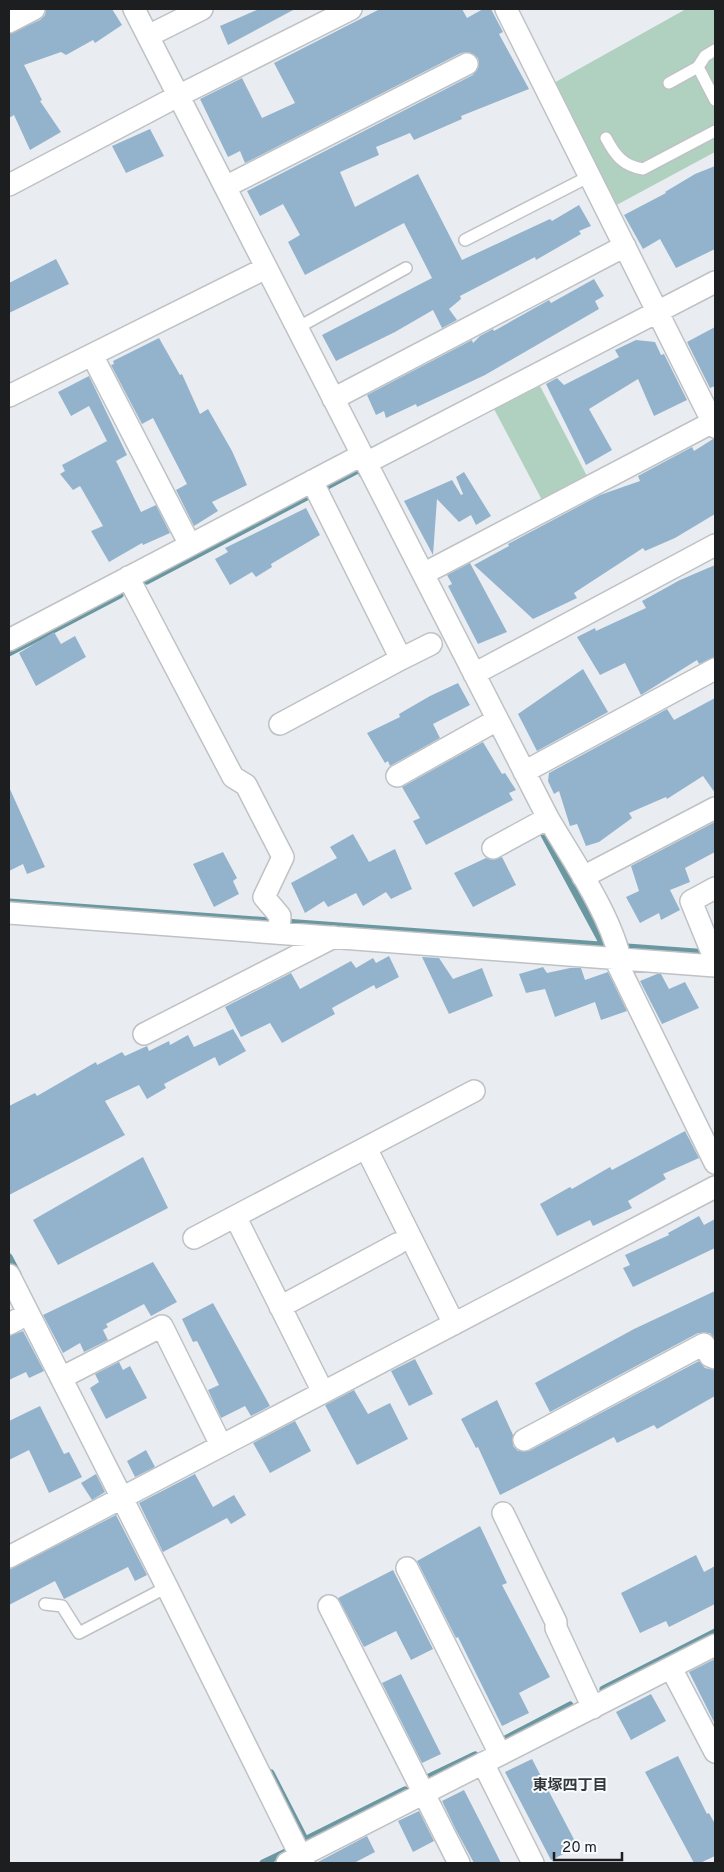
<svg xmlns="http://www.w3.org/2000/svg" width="724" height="1872" font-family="Overpass,'Noto Sans JP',sans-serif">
<rect width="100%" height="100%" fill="#e9edf1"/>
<path fill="#b0d1c0" d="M686,9H715V152L611,208L552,84Z
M540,386L588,478L543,502L494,409Z"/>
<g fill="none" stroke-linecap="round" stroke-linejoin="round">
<path stroke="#6a97a0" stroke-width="7" d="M147,581L360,469L362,474
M9,653L120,595
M542,831L604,946
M9,902L709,953
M9,1257L18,1274
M603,1689L715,1632
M505,1739L570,1705
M271,1773L307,1843
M425,1779L475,1755
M303,1841L405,1790
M263,1863L286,1852"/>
</g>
<path fill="#93b3cd" d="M46,9H112L122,25L95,43L93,40L66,55L61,52L24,65L42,100L40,101L61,132L30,150L14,115L9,118V34L40,20L45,15Z
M259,9H295L228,45L220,26Z
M380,9H462L467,18L483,9H491L503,32L499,34L529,89L461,116L462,119L414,140L410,133L376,147L379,155L340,172L355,207L418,174L462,260L550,219L552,221L579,205L591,226L579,231L581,234L536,260L535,257L460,296L461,299L449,309L457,320L442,328L433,310L395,332L336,361L322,335L432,278L404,223L305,275L288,242L300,235L283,204L260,216L247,191L473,75L479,65L478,58L468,52L461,53L245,163L240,151L228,157L200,99L242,78L262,118L295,103L274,63Z
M150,129L164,156L126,173L112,146Z
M715,166V249L676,268L660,239L643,249L624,215L666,193L665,192L695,174Z
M56,259L69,284L9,313V283Z
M594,279L604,296L595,301L599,309L485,375L417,407L416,404L386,418L384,411L376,415L367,395L472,340L473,343L480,336L493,329L494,331L549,300L551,303Z
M715,327V386L710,388L687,342Z
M159,338L180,375L182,374L200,414L208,409L232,451L247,485L212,502L218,511L194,526L176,490L187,484L153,418L142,424L111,365L114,364L113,361Z
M636,340L655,342L661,355L664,354L687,400L654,416L638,379L589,409L612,450L586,465L546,384L557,378L564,385L619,357L615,350Z
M89,376L127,455L116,461L141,512L156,505L170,533L143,545L142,543L109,562L91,531L103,526L80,486L73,490L60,474L65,471L62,465L107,441L89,406L71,416L58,392Z
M713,439H715V514L675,538L645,551L643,548L574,593L577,598L533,619L474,565L509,546L508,544L600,495L640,481L638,476L692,447L694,451Z
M464,472L491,516L476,525L471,515L459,522L437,499L433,555L404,501L452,480L461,495L463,494L456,477Z
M306,508L320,535L271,564L272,567L256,577L252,572L230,585L215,559L228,552L225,548Z
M470,563L507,632L478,644L448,586L452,584L447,575Z
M715,565V657L699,664L697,660L641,695L625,663L600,675L577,637L595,628L596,631L646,608L642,601L680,580Z
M54,632L61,644L75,636L86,657L36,686L19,653Z
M583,669L608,712L537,751L518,714Z
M458,683L470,705L433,724L440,738L390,766L388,761L385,763L367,733L400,717L399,714L430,696Z
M715,698V793L703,776L667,799L666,797L629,813L632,818L599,842L586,846L577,824L570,826L559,791L554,794L548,781L549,773L667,709L674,720Z
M483,742L502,774L505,773L516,790L509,793L513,800L426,845L413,821L420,818L402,787Z
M9,787L45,867L27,874L23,864L9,871Z
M715,822V852L685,868L690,882L670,890L680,910L661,920L659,913L640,923L626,897L639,891L631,866Z
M353,834L369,862L395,849L412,889L391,899L386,892L363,906L356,893L328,907L324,901L305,913L291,883L337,858L330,847Z
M223,852L237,878L233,881L239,894L214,907L193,864Z
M502,857L516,885L473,907L454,873L486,858L493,860Z
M389,956L399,977L376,989L374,985L332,1008L335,1014L282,1043L270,1023L241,1037L225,1007L291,973L300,989L351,961L356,968L373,958L376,963Z
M422,957L439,958L453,979L482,968L493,996L449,1014Z
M543,967L547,973L570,968H581L585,980L608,972L627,1011L601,1020L595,1002L555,1017L545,989L526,993L519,974Z
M657,974H661L669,989L685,982L699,1008L662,1024L640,981Z
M233,1029L246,1051L219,1066L215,1057L164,1084L166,1088L147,1099L139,1085L105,1101L125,1135L9,1195V1106L35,1093L37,1096L96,1062L97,1065L122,1052L125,1056L147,1046L149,1051L169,1041L170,1045L188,1035L194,1047Z
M685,1131L699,1158L663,1174L666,1179L628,1201L632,1208L593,1226L590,1220L557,1236L540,1204L570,1187L572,1189L610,1167L612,1170Z
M143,1157L168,1208L58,1265L33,1220Z
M699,1216L704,1225L715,1219V1248L633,1287L623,1268L630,1265L625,1255L669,1235L668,1233Z
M153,1262L177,1302L151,1316L144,1304L106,1324L108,1327L103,1330L108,1340L84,1352L80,1343L63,1353L43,1315Z
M715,1291V1339L710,1333H698L550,1412L535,1383L634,1329Z
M213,1303L270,1406L251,1416L245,1406L221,1418L208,1390L219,1385L197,1341L193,1342L182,1319Z
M23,1331L44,1371L29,1378L26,1372L9,1380V1336Z
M415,1359L433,1394L409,1406L391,1371Z
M699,1361L705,1368L715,1370V1396L657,1429L654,1425L617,1443L614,1437L500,1495L478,1447L476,1448L461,1419L497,1400L513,1435V1446L518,1451H529Z
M119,1362L123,1370L130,1366L147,1398L106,1419L90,1388L99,1382L95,1374Z
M354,1390L368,1414L390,1403L408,1439L357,1465L325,1405Z
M40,1406L64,1454L69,1452L82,1477L49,1493L29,1450L9,1460V1421Z
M295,1421L311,1451L270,1473L253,1443Z
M146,1450L155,1467L135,1477L127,1461Z
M96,1474L105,1492L92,1500L81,1483Z
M195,1474L213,1507L234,1495L246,1515L231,1524L227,1518L163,1552L139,1503Z
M116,1515L147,1575L135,1581L128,1567L64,1599L55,1581L9,1605V1570Z
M480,1526L507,1583L502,1585L550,1677L519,1693L529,1713L502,1726L458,1637L456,1638L417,1561Z
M696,1555L704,1572L715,1566V1604L669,1627L666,1621L640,1633L621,1593Z
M393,1570L433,1649L411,1660L396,1631L364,1647L338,1598Z
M715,1659V1724L689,1672Z
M401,1674L441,1754L422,1763L382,1683Z
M651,1694L666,1721L631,1740L616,1712Z
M678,1756L707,1814L709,1813L715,1824V1856L700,1863H694L645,1772Z
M532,1759L578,1847L551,1860L505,1772Z
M464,1790L484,1829L501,1863H474L456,1830L442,1801Z
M419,1811L434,1841L413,1852L398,1821Z
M367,1836L375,1852L354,1863H316Z"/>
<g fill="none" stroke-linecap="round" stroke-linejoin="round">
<defs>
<path id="service" d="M698,67L715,100
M669,83L698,67L705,56L715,50
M606,138C615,155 623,166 643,169L715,131
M465,240L590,176
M297,328L406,268
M45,1604L62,1606L79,1633L167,1587"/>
<path id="minor" d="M134,9L548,818C572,859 609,912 620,958
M506,9L715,427
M9,22L34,9
M148,36L202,9
M9,185L178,96L351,9
M225,187L467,64
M92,355L190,545
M9,396L266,268
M333,399L625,246
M366,463L715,282
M423,574L713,422
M128,577L233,777L246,785L283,857L264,897L280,916L279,932
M9,640L362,455
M401,659L431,644
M474,674L715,545
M280,724L401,659L312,481
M524,772L715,669
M397,776L497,720
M493,848L548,818
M583,877L715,808
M715,888L691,901L715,960
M9,913L715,966
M614,957L715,1163
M144,1034L334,937
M366,1148L454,1324
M236,1218L323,1392
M194,1238L474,1091
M9,1275L167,1587L304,1863
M280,1307L397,1244
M9,1324L28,1314
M61,1378L162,1326L221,1445
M524,1440L704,1344L710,1356L715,1358
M503,1513L556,1622V1628L593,1708
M9,1557L715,1187
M407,1568L500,1754
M329,1606L459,1863
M671,1668L715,1752
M483,1763L533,1863
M287,1863L715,1645"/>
</defs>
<use href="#service" stroke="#bec2c5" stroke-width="14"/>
<use href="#minor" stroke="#bec2c5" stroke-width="24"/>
<use href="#service" stroke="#fff" stroke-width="11"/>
<use href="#minor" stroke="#fff" stroke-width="21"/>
</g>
<g text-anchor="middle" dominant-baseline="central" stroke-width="4" stroke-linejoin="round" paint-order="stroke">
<g font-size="15" font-weight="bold" fill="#343739" stroke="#f7fbfe">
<text x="570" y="1786">東塚四丁目</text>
</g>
</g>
<rect width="724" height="1872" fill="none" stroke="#1c1e1f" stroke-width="20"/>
<path d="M554 1852v8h68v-8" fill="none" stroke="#1c1e1f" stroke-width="2.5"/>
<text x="562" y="1852" font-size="15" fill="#1c1e1f" stroke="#f7fbfe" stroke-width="4" paint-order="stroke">20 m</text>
</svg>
